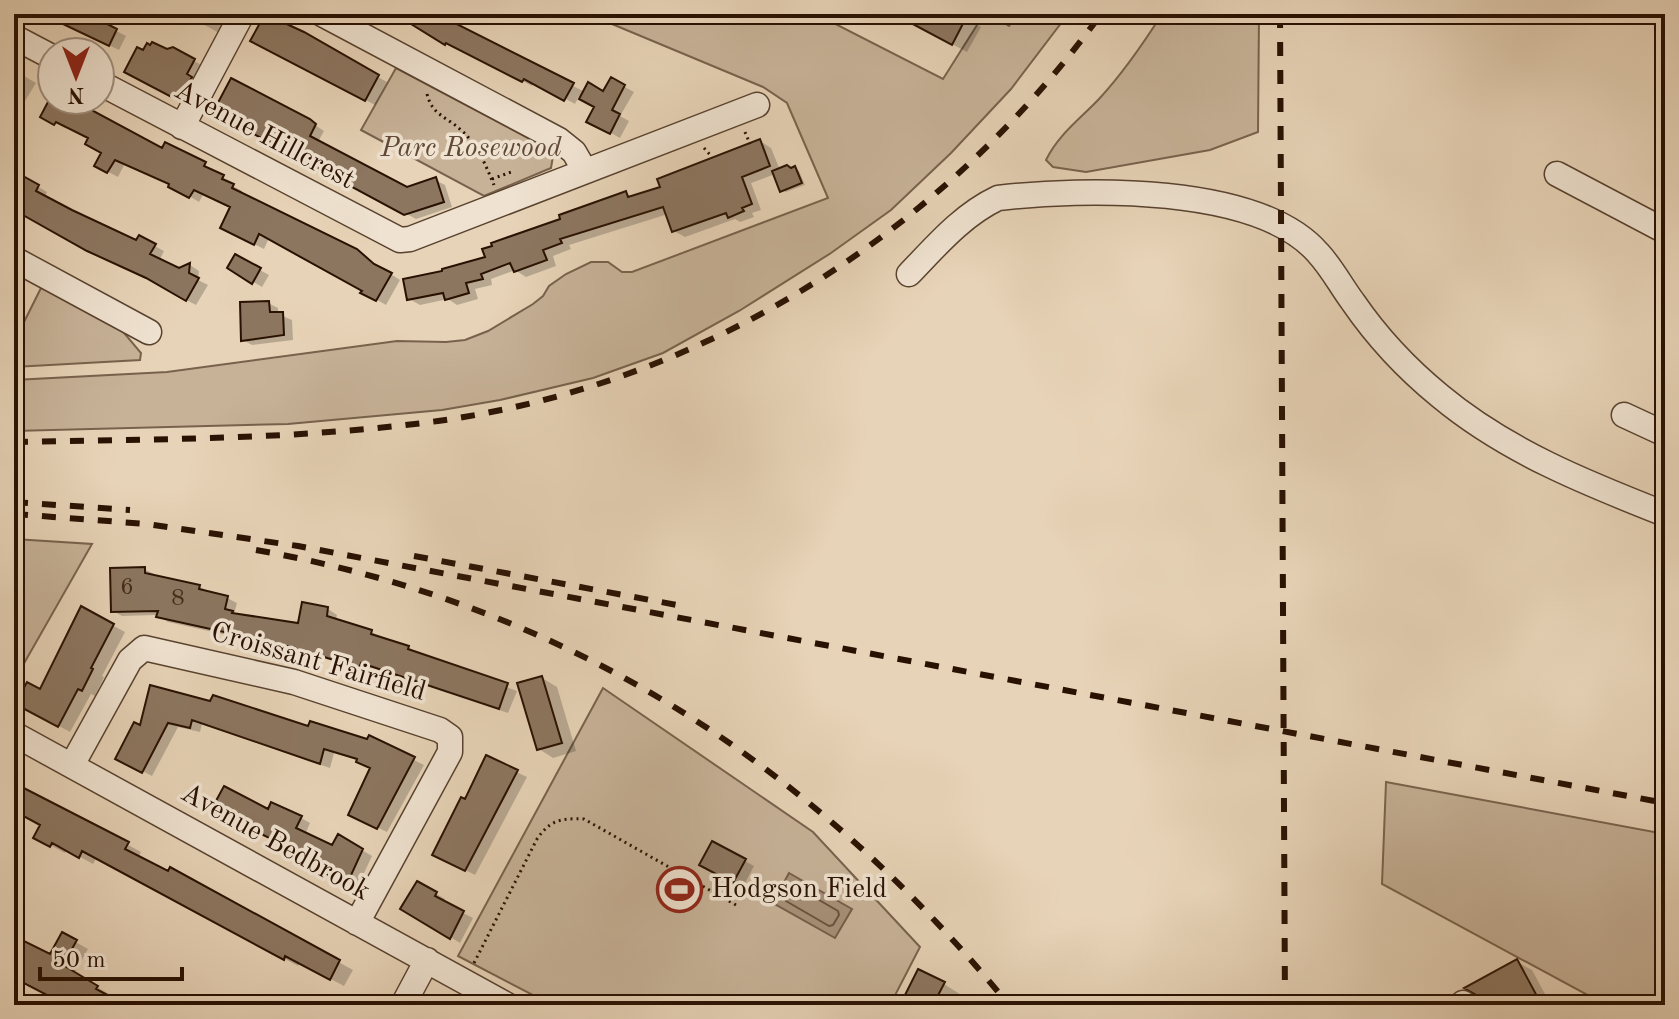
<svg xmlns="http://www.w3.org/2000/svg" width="1679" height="1019" font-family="'Old Standard TT',serif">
<rect width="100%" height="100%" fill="#e7d3b7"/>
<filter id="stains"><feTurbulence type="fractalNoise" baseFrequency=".0025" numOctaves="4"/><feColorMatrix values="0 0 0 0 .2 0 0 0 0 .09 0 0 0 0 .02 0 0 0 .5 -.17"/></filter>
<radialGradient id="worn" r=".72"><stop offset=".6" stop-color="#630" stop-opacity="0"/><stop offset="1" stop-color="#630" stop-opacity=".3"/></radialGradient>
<path fill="#c7b298" stroke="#78624d" stroke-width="2" d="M588,14H816L943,79L984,14H989L1009,26L1018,14H1068L1011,89L951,153L891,210L831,253L739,311L663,353L593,378L500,400L442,410L288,424L14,431V380L167,372L397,341L446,342L465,340L488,331L533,304L543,296L549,286L566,274L591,262H608L622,272H632L828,198L787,103L763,87Z
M1162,14H1259L1258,132L1210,150L1086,172L1053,167L1046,160C1058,135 1080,119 1099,99C1123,73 1143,44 1162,14Z
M396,68L543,146L553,156L551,168L484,196L361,130Z
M43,284L120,328L141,353L140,360L14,367V342Z
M14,539L92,544L14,681Z
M603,688L813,832L920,947L890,1005H552L458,956Z
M1386,782L1665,834V1005H1606L1382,884Z"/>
<path fill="#a69179" stroke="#745e49" stroke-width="2" d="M789,873L852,909L835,938L773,903Z"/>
<path fill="#0003" d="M45,14H84L126,36L119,50Z
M184,14H238L221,34Z
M401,14H432L585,92L604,94L612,80L634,92L620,116L629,121L620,138L589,121L597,107L579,96L575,104L534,82L532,86L457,46L455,49L437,39Z
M874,14H891L887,21Z
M895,14H958L981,27L967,52Z
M253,40L349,61L387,82L375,105Z
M173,49L203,66L189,105L127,71L144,53Z
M14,70L36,83L25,101L14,95Z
M52,98V100H81L79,103L86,109L163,151L214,170L212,172L232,182L231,185L242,191L241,195L366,258L400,280L386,305L269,238L264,249L232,233V207L204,193L199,202L171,185L125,163L118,177L97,166L104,152L91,138L66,125L65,128L42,116Z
M216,111L309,121L324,131L318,142L407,189L435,180L445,185L452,207L416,219Z
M760,141L771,148L780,170L795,168L799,171L805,185L786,192L782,190L775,174L751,183L761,210L752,213L754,217L740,222L735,219L685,237L674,231L668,214L569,245L571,249L553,256L556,266L526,277L515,270L491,279L492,285L475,289L478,299L457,305L448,299L420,305L409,299L445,273L487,258L563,220L626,193L633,198L662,188Z
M14,173L47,192L45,197L137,242L140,238L164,251L159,261L179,270L190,265L199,271L198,280L208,285L196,305L14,209Z
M236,257L269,275L262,287L230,268Z
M268,303L278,308V314L292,320L293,340L252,345L243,340Z
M14,311L21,315L14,329Z
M144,569L154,574V577L199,587L227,598L237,603L234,614L300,625L328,609L337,615L336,621L371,632L408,647L417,654L517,691L508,713L371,667L369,672L333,660L304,655L331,660V656L298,650L301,653L296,650L249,644L240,638L168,622L157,615L122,616L113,611Z
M82,609L125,632L102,676L104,677L95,696L91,694L70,732L17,703L41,692Z
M542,678L557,687L576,751L553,758L539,749Z
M152,688L309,729L368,742L370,738L424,765L387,832L360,819L372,768L358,760L334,753L330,768L202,724L200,732L178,727L152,776L117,758L141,728Z
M487,758L527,777L475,875L444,859Z
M14,783L141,852L138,858L169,874L171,870L353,970L344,986L300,963L298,966L97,857L93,864L66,849L65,853L50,845L42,825L14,810Z
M269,811L301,818L310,823L305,835L333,848L338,836L372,856L357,888L309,866L303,853Z
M712,843L754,866L743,887L701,864Z
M418,883L445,899L443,903L473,918L460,943L403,908Z
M63,935L88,949L74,974L109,994L107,997L122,1005H68L14,975V938L50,957Z
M1517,962L1532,970L1551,1005H1478Z
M944,984L963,996L958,1005H902Z
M1553,1001L1592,1002L1597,1005H1553Z"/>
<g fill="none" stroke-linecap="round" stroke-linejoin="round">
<path stroke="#68513e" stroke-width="2" d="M795,886L838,911L839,915L833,925L829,926L786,901L785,897L791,887Z"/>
</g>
<path fill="#8c7660" stroke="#291102" stroke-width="2" d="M42,14H88L117,29L109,46Z
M265,14L304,32L379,75L365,101L250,41Z
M395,14H437L574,83L564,101L524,79L522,82L446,43L445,45Z
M894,14H968L952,45Z
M152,42L167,49L173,47L195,59L187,74L192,77L179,101L124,72L137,47L143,50L147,43L150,45Z
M611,77L625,85L612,110L620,114L610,134L586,122L594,107L579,99L588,82L603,91Z
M231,78L310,119L316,124L310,136L407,187L436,177L444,202L404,215L213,112Z
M49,100H73L162,148L165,142L206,162L204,166L224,175L222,179L234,184L232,188L357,249L374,264L392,273L376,301L360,293L362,291L259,234L254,245L220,228L230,207L194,190L189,198L168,187L169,184L115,160L107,173L94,166L101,153L85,144L88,138L56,122L54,125L40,117Z
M760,139L770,166L742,177L752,204L742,208L744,211L728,218L726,213L672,232L663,207L560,239L562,243L543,250L547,260L514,272L510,263L481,274L483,279L466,283L469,293L445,300L443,293L407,300L403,279L442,271V269L485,257L482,249L492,246L491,243L560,219L559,215L618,194L626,191L628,197L660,187L657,179Z
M787,165L791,168L795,166L802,183L780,192L772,171Z
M14,171L39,185L36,191L72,210L136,240L139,235L156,244L150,254L179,268L190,263L189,273L199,278L186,301L146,278L87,251L14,210Z
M235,254L261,268L252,284L227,268Z
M269,301L270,312H283L284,335L241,341L240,302Z
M145,567V573L200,585L199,589L228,596L225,609L233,611L232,613L298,623L302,602L328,607L327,616L372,630L371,634L409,646L408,649L508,683L499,709L361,663L359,668L321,656L293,651L294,647L238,639V635L156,617L158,611L111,612L110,568Z
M81,606L114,624L91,668L93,669L82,691L78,689L58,727L15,704L27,682L40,689Z
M542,676L562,743L537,750L517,683Z
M150,685L210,701L213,695L308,726L310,721L367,739L369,735L415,757L377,829L348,815L370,768L356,762L357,759L324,749L320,764L192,720L190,728L168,723L142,773L115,759L134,722L140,725Z
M486,755L518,770L465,871L432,855L461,797L465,799Z
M14,783L129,842L125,849L168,871L170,867L340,960L330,980L285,956L284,960L82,851L79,858L52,843L50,847L33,838L40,825L14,811Z
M224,786L268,809L271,802L302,816L296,828L332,845L338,834L363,849L347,884L297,861L301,853L211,810Z
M712,841L746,859L733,883L699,865Z
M417,881L437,892L435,896L464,911L450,939L400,909Z
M62,932L77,940L63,965L98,986L96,989L126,1005H66L14,978V936L50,954Z
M1517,959L1538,998L1523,1005H1478L1476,995L1464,988Z
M918,969L945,982L933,1005H900Z"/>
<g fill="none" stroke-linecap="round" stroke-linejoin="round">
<defs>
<path id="minor" d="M322,14L559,140L574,152L585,171
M14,37L52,57
M100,83L400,240L410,239L757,105
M182,127L242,14
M1557,174L1665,231
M14,259L149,332
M909,274C936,246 962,215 998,198C1082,188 1258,184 1318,253C1332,268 1341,286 1353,302C1377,337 1407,369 1440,396C1506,451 1586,483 1665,514
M1624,415L1665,434
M14,734L507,1005
M72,765L130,660L144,648L294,682L440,730L450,737V752L357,923
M403,1005L427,960
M1463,1005V1003"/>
</defs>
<use href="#minor" stroke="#58422f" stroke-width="27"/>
<path stroke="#291102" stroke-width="3" stroke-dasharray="2 4" stroke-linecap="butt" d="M427,94C432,115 447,117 461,130C478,145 485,164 494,185
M745,132L750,144
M704,148L712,157
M492,179L514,171
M474,963L537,839C550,820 561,818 584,819L736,905"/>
<use href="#minor" stroke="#efe2d0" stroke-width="24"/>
<path stroke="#291102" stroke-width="6" stroke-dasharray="14 14" stroke-linecap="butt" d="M1280,14L1285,1005
M14,442C155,439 297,440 438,421C705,384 944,231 1101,14
M14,502L130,510
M14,514L147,524L298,546L1665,803
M256,550C567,605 811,763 1009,1005
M414,556L677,605"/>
</g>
<defs>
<symbol id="stadium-ring" viewBox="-11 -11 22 22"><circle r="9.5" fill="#efe2d0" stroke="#8f2418" stroke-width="1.5"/><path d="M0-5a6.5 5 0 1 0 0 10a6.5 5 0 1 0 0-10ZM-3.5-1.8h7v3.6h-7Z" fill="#8f2418"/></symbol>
</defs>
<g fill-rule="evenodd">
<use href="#stadium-ring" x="654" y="864" width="51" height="51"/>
</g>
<g text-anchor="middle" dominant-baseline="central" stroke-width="7" stroke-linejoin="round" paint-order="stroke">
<g font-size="24" fill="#422a1a">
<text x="127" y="588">6</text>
<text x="178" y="599">8</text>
</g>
<g font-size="28" fill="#291102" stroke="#efe2d0">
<text transform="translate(264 136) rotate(28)">Avenue Hillcrest</text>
<text transform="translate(318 663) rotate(16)">Croissant Fairfield</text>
<text transform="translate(275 843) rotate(29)">Avenue Bedbrook</text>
</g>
<g font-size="28" font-style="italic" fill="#604936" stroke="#efe2d0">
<text x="471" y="149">Parc Rosewood</text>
</g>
<g font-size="28" fill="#291102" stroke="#efe2d0" text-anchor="start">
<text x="711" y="890">Hodgson Field</text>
</g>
</g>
<rect width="1679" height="1019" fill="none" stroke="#e7d3b7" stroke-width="48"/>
<rect x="16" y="16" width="1647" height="987" fill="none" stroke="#291102" stroke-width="4"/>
<rect x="24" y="24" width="1631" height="971" fill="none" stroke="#291102" stroke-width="2"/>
<g transform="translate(76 76) rotate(180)"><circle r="38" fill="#efe2d0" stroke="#a08e7e" stroke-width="2"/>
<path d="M0-6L14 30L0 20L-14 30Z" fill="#8f2418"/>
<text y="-12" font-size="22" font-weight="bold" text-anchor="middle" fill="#291102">N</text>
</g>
<path d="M40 967v12h142v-12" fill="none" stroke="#291102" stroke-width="4"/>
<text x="52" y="967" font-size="24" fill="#291102" stroke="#efe2d0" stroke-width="6" paint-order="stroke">50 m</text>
<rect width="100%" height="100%" filter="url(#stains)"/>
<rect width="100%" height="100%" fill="url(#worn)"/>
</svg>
